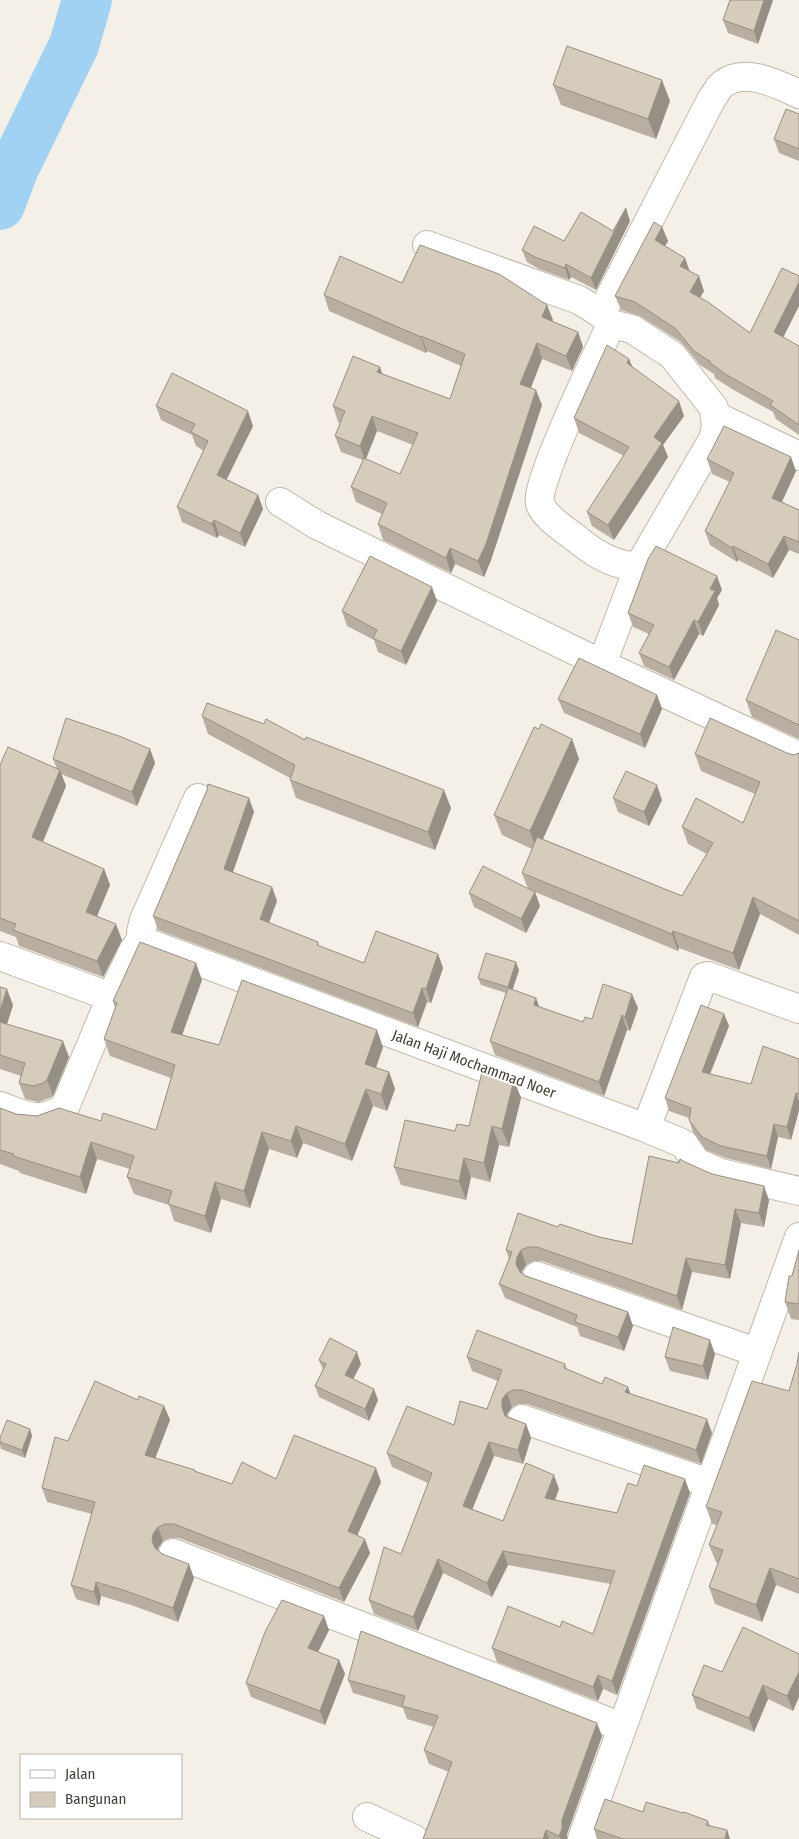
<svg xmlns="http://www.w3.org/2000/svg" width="799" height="1839" viewBox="0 0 799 1839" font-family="'Fira Sans Condensed',sans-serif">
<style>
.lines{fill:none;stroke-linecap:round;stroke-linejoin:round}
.river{stroke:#a1d2f3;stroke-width:50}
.minor-casing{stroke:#c0b8a9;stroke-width:30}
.minor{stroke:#fff;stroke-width:28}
.wall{fill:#b8afa2;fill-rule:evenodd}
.shaded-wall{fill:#968f84}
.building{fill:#d6ccbc;stroke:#968f84}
.labels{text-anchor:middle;stroke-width:4;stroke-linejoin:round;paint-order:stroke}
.street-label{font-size:15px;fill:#484036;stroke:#fff}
</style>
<rect width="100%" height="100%" fill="#f4f0e7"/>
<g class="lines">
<!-- river -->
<path class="river" d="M0,205L14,168L74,45L87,0"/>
<!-- minor casing -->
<g class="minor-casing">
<path id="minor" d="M427,245L579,300L603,315L611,324L632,329L672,355L714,408L716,427L713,439L639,566L602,664
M601,314L711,100C715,95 718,87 723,84C745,67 777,84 799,94
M611,324C600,350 533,486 540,504C546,519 566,530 578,540C595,554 617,567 639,566
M716,416L799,456
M280,502L317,525L602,664L799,756
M143,941L646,1128L684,1144L696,1162L721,1173L799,1191
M0,956L111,997L133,951L138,944L143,941L141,932L144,920L198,798
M0,1106C28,1116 38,1125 65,1107L111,997
M646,1128L704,977L708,976L799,1009
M537,1276L756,1352
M522,1419L709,1483
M173,1553L622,1727
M367,1817L414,1839
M582,1839L799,1237"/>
</g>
<!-- minor -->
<use href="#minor" class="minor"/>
</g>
<!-- wall -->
<path class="wall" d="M730,0H773L758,44L728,33L723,20Z
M553,85L670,101L656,139L561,105Z
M799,114V161L779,153L774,139Z
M630,221L596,290L571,277L569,280L539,269L527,262L522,250L613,231Z
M662,227L668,241L665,246L690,272L704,291L700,297L750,333L783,338L799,346V435L776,419L773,412L732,389L715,378L714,374L700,365L681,342L640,316L621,310L615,296Z
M402,283L547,305L552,321L578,332L583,347L572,371L542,359L531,388L542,405L491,560L484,577L455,564L451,573L383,540L378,524L382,514L356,502L351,487L363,460L341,452L335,436L340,423L338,422L333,406L382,374L450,399L461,366L427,351L426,353L329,311L324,295ZM377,431L413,445L400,474L366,459Z
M629,359L632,367L684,416L663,445L668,457L614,540L592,526L587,512L624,456L579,433L574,418Z
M156,406L253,426L226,479L258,495L263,509L245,547L219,535L217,538L182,522L177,507L204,451L196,446L192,435L161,420Z
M707,459L796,471L782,502L799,510V554L789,550L773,578L738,560L737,562L710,545L705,531L730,482L712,474Z
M722,590L717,598L719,605L703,636L699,634L674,680L644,666L639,653L649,634L633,627L628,613Z
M437,601L406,665L378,652L374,640L347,626L342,611Z
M799,640V739L752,717L746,700Z
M657,695L662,709L645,748L564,713L558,699Z
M202,716L305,740L451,808L435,850L296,798L290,780V778L208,734Z
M539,729L572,739L579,759L543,839L682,896L707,854L688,844L682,827L743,823L755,794L701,771L695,754L787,753L794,755L799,753V935L760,914L739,970L679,948L678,951L535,892L540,906L526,933L474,907L469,893L528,889L522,873L532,849L502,835L494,815Z
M150,749L155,763L137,806L61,774L66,786L43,842L104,869L110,885L97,916L122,940L103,977L19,946L16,937L0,931V765L57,769L53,759Z
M207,790L254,812L233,872L272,887L277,901L269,923L318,942L319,946L364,963L438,954L443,968L431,1003L427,1002L418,1027L158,930L153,916Z
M613,798L662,800L649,826L618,812Z
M519,970L512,990L536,998L539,1007L583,1022L592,1019L638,1008L630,1031L627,1030L604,1096L495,1055L490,1041L506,993L481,985L478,978Z
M202,980L182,1035L219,1045L383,1047L376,1068L389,1072L395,1089L387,1111L373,1106L352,1161L303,1143L297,1158L269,1149L250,1208L221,1199L211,1233L174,1221L169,1205L134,1194L127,1177L130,1169L97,1159L86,1194L20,1173L19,1171L0,1164V1108L16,1114L101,1121L156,1130L171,1078L110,1056L104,1039L115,1008L113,1001Z
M0,987L13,1005L7,1024L69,1057L53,1096L49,1098L39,1102L25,1099L19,1083L21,1076L0,1069Z
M724,1014L729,1026L710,1074L751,1084L799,1059V1110L791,1140L778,1137L771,1169L726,1158L706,1150L693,1132L689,1120V1118L669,1111L665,1098Z
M514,1080L521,1098L509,1147L499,1145L490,1182L471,1177L466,1200L401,1185L394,1167L455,1131L469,1126Z
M685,1162L769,1200L764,1227L741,1223L730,1279L692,1272L682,1310L542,1261H534L526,1265L522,1271V1273L526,1276L628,1312L633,1326L624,1351L580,1336L577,1327L505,1298L499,1284L509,1259L506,1250L558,1227L632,1244L679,1163Z
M799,1250V1320L791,1319L785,1302Z
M799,1352V1594L776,1585L762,1622L715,1604L709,1587L718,1563L716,1562L709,1545L717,1525L712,1524L706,1507L789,1391L797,1364Z
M715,1354L708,1380L670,1371L665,1357Z
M467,1357L565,1364L567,1369L602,1384L628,1387L630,1394L712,1433L701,1464L527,1404H519L512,1407L507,1414V1416L526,1424L531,1438L523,1464L494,1456L472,1509L503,1521L559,1489L555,1500L617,1513L637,1486L690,1493L617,1695L603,1689L598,1701L497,1662L492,1648L560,1627L593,1634L611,1584L508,1565L492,1597L443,1573L418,1631L374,1614L369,1600L401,1554L428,1483L392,1467L387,1453L454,1425L487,1409L498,1381L472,1371Z
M319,1360L361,1364L353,1379L378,1400L369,1421L319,1397L315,1386L323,1370Z
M138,1400L164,1406L170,1420L155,1458L195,1470V1471L232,1484L276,1479L381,1482L357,1535L370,1553L344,1602L179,1538H170L163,1541L158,1548V1550L194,1578L178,1622L131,1605L101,1596L99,1606L76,1599L71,1585L92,1514L47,1502L42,1488Z
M30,1429L32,1436L25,1458L1,1449L0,1445V1438Z
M329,1630L318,1652L339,1660L345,1674L325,1725L251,1697L246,1683Z
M799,1654L793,1711L768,1699L754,1732L697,1709L692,1695L722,1672Z
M348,1680L602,1736L567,1834V1839H423L449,1772L429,1764L424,1750L434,1727L407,1719L403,1708L353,1693Z
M643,1812L708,1821L710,1826L727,1830L730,1839H597L594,1829Z"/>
<!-- shaded-wall -->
<path class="shaded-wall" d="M764,0H773L758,44L754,31Z
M662,80L670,101L656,139L648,119Z
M626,208L630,221L596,290L591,278Z
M662,227L668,241L660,254L655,240Z
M685,258L690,272L680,266Z
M566,264L571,277L569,280L565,268Z
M699,276L704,291L695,306L690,292Z
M799,282V306L779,346L774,332Z
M547,305L553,320L548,332L542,317Z
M578,332L583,347L572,371L566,356Z
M421,336L427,351L426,353L421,337Z
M537,343L542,359L526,400L520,384Z
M629,359L635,373L627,363Z
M380,367L385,382L377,372Z
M536,390L542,405L491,560L484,577L478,561Z
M679,401L684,416L663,445L668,457L614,540L608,525L654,437Z
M248,411L253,426L222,489L217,475Z
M372,416L377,431L365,461L360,446Z
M791,457L796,471L777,512L772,498Z
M258,495L263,509L245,547L240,533Z
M214,520L219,535L217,538L212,524Z
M784,536L789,550L773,578L768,564Z
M733,546L738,560L737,562L732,548Z
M450,548L455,564L451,573L446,558Z
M717,576L722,590L717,598L719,605L703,636L698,622L710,589Z
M432,587L437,601L406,665L401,651Z
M694,620L699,634L674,680L669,667Z
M657,695L662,709L645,748L640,734Z
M572,739L579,759L537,852L530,831Z
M150,749L155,763L137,806L132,792Z
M60,770L66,786L38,853L32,837Z
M657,785L662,800L649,826L644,812Z
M444,790L451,808L435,850L428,832Z
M249,798L254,812L229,883L224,869Z
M104,869L110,885L92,928L86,912Z
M272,887L277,901L265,933L260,919Z
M535,892L540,906L526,933L521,919Z
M753,897L760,914L739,970L733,953Z
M116,924L122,940L103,977L97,961Z
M673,931L679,948L678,951L672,934Z
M438,954L443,968L431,1003L426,989Z
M516,962L519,970L511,995L508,987Z
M196,963L202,980L177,1049L171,1032Z
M422,988L427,1002L418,1027L413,1013Z
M7,989L13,1005L3,1037L0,1030V1011Z
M632,994L638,1008L630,1031L625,1017Z
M536,998L541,1012L534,1005Z
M724,1014L729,1026L706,1084L702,1072Z
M622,1015L627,1030L604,1096L599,1082Z
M377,1030L383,1047L371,1081L365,1064Z
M63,1041L69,1057L53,1096L47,1080Z
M389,1072L395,1089L387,1111L381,1094Z
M514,1080L521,1098L509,1147L502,1129Z
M366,1089L373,1106L352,1161L345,1144Z
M796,1093L799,1102V1110L791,1140L787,1127Z
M774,1124L778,1137L771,1169L767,1156Z
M296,1126L303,1143L297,1158L291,1141Z
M492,1126L499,1145L490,1182L484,1163Z
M262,1132L269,1149L250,1208L244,1191Z
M91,1142L97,1159L86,1194L80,1177Z
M464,1158L471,1177L466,1200L459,1181Z
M215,1182L221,1199L211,1233L205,1216Z
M764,1186L769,1200L764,1227L759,1213Z
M735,1209L741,1223L730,1279L725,1265Z
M521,1250L526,1265L522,1271V1278L516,1264L517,1257Z
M686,1258L692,1272L682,1310L677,1296Z
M628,1312L633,1326L624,1351L618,1337Z
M710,1340L715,1354L708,1380L703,1366Z
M357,1352L361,1364L349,1387L345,1375Z
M628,1387L633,1401L625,1392Z
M374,1389L378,1400L369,1421L365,1409Z
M507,1393L512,1407L507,1414V1422L502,1407V1399Z
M164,1406L170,1420L151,1469L145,1455Z
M707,1419L712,1433L701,1464L696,1450Z
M526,1424L531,1438L523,1464L518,1450Z
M30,1429L32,1436L25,1458L22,1450Z
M489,1442L494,1456L468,1520L463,1506Z
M376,1468L381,1482L353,1545L348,1531Z
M554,1475L559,1489L550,1512L545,1498Z
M685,1479L690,1493L617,1695L612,1681Z
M158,1527L163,1541L158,1548V1555L152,1541L153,1534Z
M365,1539L370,1553L344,1602L339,1588Z
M503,1551L508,1565L492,1597L487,1583Z
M438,1559L443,1573L418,1631L413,1617Z
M189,1564L194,1578L178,1622L173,1608Z
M770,1568L776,1585L762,1622L756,1605Z
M96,1582L101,1596L99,1606L94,1592Z
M324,1616L329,1630L313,1662L308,1648Z
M339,1660L345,1674L325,1725L320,1711Z
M799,1672V1697L793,1711L787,1696Z
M598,1675L603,1689L598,1701L593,1687Z
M763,1685L768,1699L754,1732L749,1718Z
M597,1723L602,1736L567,1834V1839H561L559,1836L562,1820Z
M546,1830L549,1839H543Z
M727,1830L730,1839H725Z"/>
<!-- building -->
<path class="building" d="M730,0H764L754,31L723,20Z
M567,46L662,80L648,119L553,85Z
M786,109L799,114V149L774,139Z
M626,208L591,278L566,264L565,268L535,257L522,250L534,226L564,241L581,212L613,231Z
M654,222L662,227L655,240L685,258L680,266L699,276L690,292L708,302L750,333L782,268L799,276V282L774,332L799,346V425L770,405L773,401L727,375L710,363L711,362L694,351L675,328L635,302L615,296Z
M420,245L499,274L547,305L542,317L578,332L566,356L537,343L520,384L536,390L486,544L478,561L450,548L446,558L378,524L387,503L351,487L364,458L400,474L418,433L372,416L360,446L335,436L345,411L333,406L353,356L380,367L377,372L450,399L465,354L421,336V337L324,295L340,256L402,283Z
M607,345L629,359L627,363L679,401L654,437L662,443L608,525L587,512L629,447L574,418Z
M172,373L248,411L217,475L258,495L240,533L214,520L212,524L177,507L208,441L191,432L195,424L156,406Z
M724,426L791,457L772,498L799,510V542L784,536L768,564L733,546L732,548L705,531L734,473L707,459Z
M656,546L717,576L710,589L715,591L698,622L694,620L669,667L639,653L654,625L628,613L648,559Z
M370,556L432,587L401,651L373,638L377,630L342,611Z
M776,630L799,640V725L746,700Z
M579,658L657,695L640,734L558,699Z
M207,703L264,724L266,719L305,740L306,737L444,790L428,832L290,780L295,765L202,716Z
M66,718L119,736L150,749L132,792L53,759Z
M710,718L787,753L794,755L799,753V921L753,897L733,953L673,931L672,934L522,873L537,837L682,896L713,843L682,827L696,798L743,823L760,782L695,754Z
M541,724L572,739L530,831L494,815L534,727L539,729Z
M8,747L60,770L32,837L104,869L86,912L116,924L97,961L13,930L16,924L0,918V765Z
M626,771L657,785L644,812L613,798Z
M208,784L249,798L224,869L272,887L260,919L318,942L317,945L364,963L376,931L438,954L426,989L422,988L413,1013L153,916L207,790Z
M483,866L535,892L521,919L469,893Z
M140,942L196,963L171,1032L219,1045L242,980L377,1030L365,1064L389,1072L381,1094L366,1089L345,1144L296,1126L291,1141L262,1132L244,1191L215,1182L205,1216L168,1204L172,1191L127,1177L134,1156L91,1142L80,1177L13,1156L14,1154L0,1150V1108L16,1114L37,1116L59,1108L101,1121L103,1113L156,1130L175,1065L104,1039L117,1003L113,1001Z
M486,953L516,962L508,987L478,978Z
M603,984L632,994L625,1017L622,1015L599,1082L490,1041L508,988L536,998L534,1005L583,1022L585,1017L592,1019Z
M0,987L7,989L0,1011Z
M701,1005L724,1014L702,1072L751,1084L763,1046L799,1059V1094L796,1093L787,1127L774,1124L767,1156L721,1146L702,1137L689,1120L691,1108L665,1098Z
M0,1022L63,1041L47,1080L43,1083L33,1086L19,1083L25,1063L0,1055Z
M483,1068L514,1080L502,1129L492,1126L484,1163L464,1158L459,1181L394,1167L405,1120L455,1131L457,1124L469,1126Z
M649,1156L679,1163L680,1159L685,1162L712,1174L764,1186L759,1213L735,1209L725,1265L686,1258L677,1296L537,1247H528L521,1250L517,1257L516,1264L520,1272L526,1276L628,1312L618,1337L575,1322L577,1315L499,1284L512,1252L506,1250L518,1213L558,1227L560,1224L599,1237L632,1244Z
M799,1250V1304L785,1302L789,1276H792Z
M673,1327L710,1340L703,1366L665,1357Z
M477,1330L565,1364L564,1368L602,1384L605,1377L628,1387L625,1392L707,1419L696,1450L522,1390H513L507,1393L502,1399V1407L505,1416L526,1424L518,1450L489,1442L463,1506L503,1521L526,1463L554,1475L545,1498L617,1513L628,1483L637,1486L644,1465L685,1479L612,1681L598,1675L593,1687L492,1648L508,1606L560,1627L562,1621L593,1634L615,1571L503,1551L487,1583L438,1559L413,1617L369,1600L384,1547L401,1554L432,1473L387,1453L407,1406L454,1425L460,1401L487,1409L502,1370L467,1357Z
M330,1338L357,1352L345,1375L374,1389L365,1409L315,1386L326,1364L319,1360Z
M799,1352V1579L770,1568L756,1605L709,1587L723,1550L709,1545L722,1512L706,1507L752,1381L789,1391L797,1364Z
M95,1381L138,1400L139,1396L164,1406L145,1455L195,1470L194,1471L232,1484L242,1462L276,1479L294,1435L376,1468L348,1531L365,1539L339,1588L174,1524H165L158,1527L153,1534L152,1541L155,1548L162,1554L189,1564L173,1608L126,1591L96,1582L94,1592L71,1585L95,1502L42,1488L55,1437L68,1441Z
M7,1420L30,1429L22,1450L0,1442V1438Z
M282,1600L324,1616L308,1648L339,1660L320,1711L246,1683L265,1632Z
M743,1627L799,1654V1672L787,1696L763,1685L749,1718L692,1695L704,1665L722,1672Z
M361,1631L597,1723L562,1820V1829L559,1836L546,1830L543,1839H423L452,1762L424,1750L438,1716L402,1706L405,1696L348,1680Z
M605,1799L643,1812L646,1802L683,1813L684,1812L708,1821L706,1825L727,1830L725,1839H623L594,1829Z"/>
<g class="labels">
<!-- street labels -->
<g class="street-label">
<text transform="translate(474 1064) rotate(20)" y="5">Jalan Haji Mochammad Noer</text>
</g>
</g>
<!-- legend -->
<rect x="20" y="1754" width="162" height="65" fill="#ffffff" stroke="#b6b3af"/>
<rect x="30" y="1770" width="25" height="8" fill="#ffffff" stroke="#b6b3af"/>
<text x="65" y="1779" font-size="15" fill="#484036">Jalan</text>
<rect x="30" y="1792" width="25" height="15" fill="#d6ccbc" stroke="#b6b3af"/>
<text x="65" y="1804" font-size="15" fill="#484036">Bangunan</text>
</svg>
